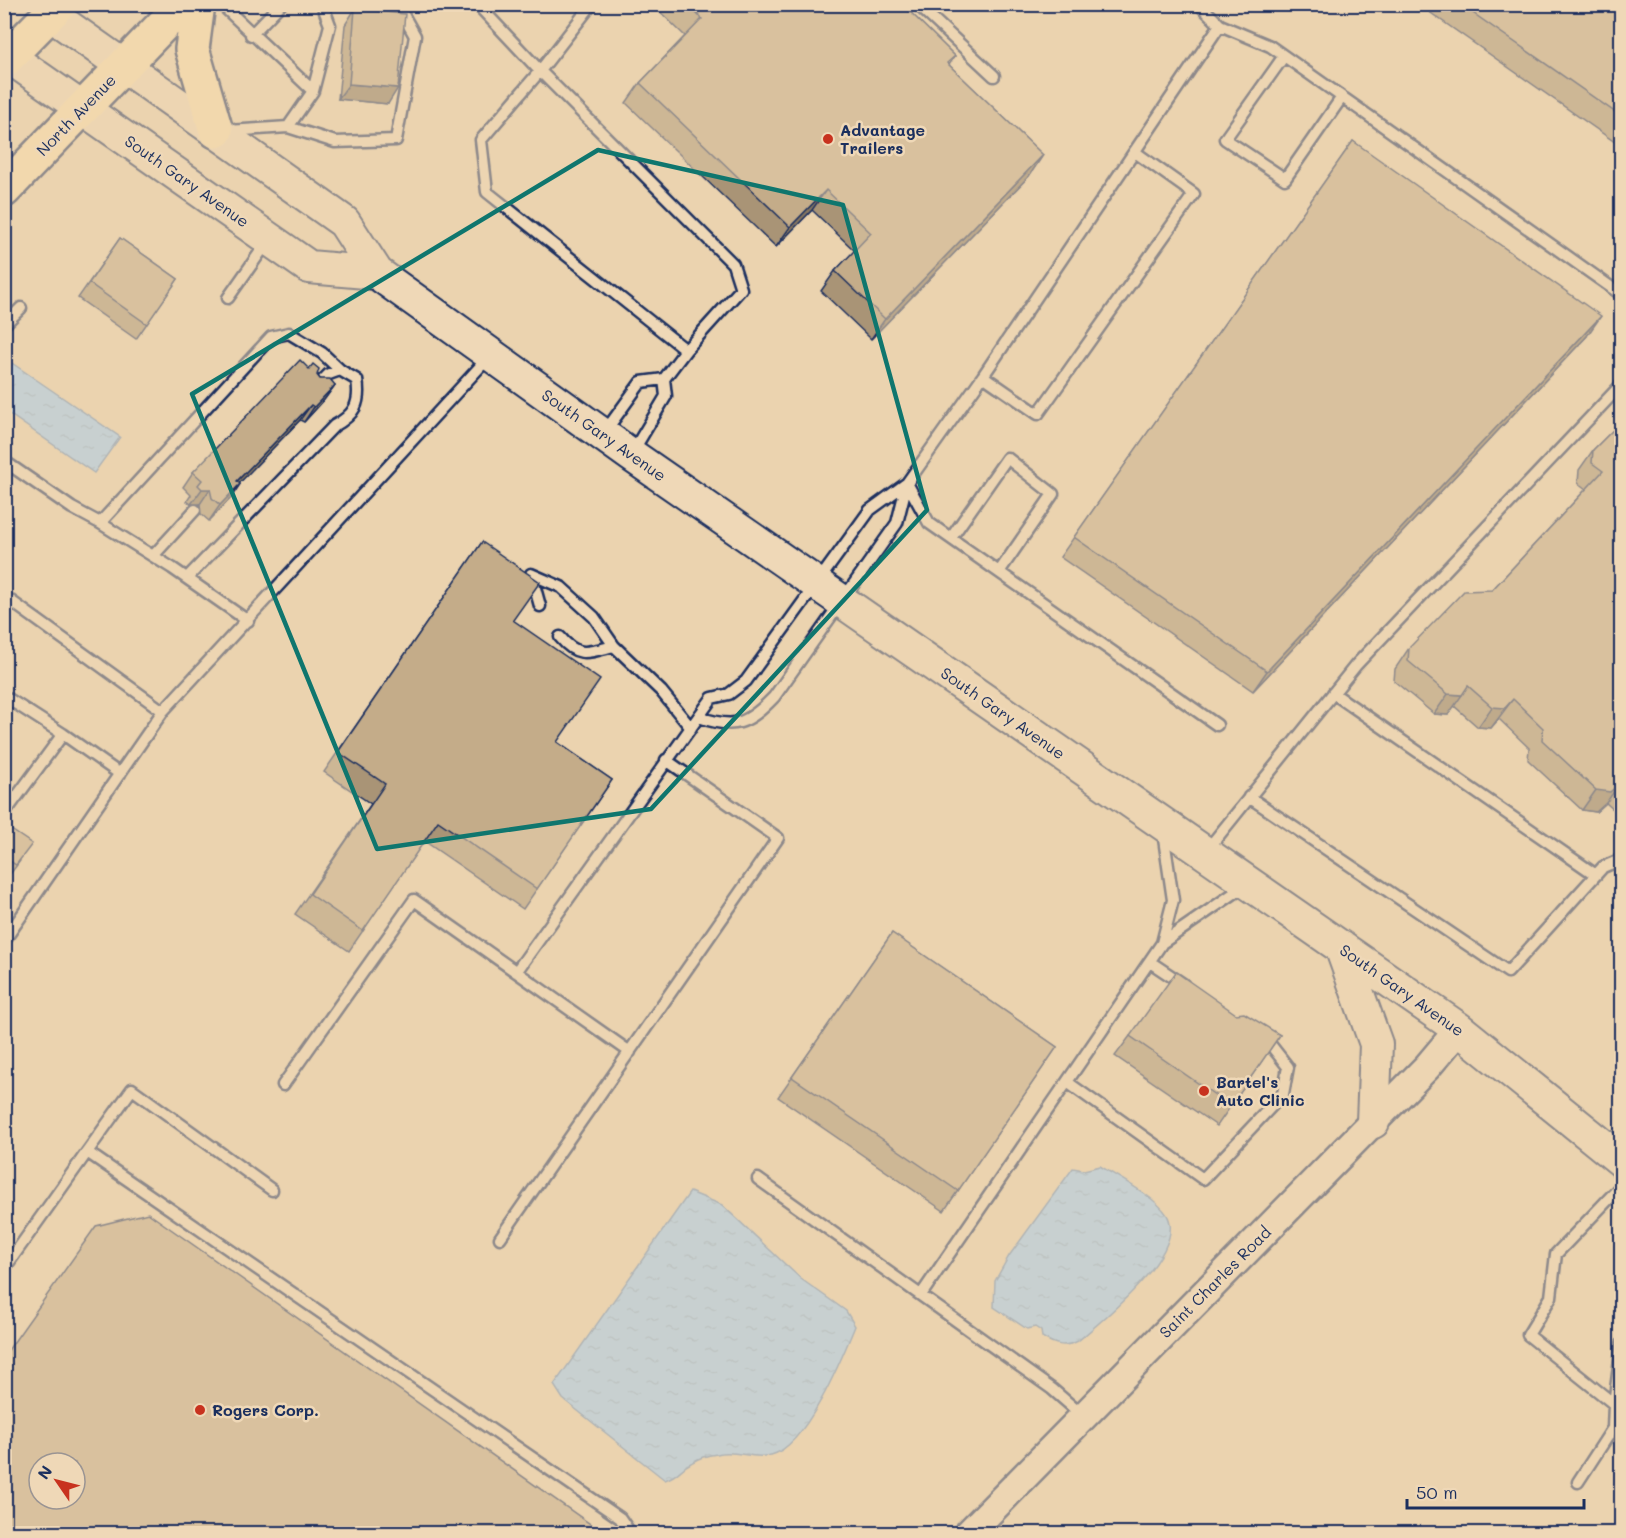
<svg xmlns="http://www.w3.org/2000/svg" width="1626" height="1538" viewBox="0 0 1626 1538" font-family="Mali,sans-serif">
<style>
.water{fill:url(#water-ripples);stroke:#6a8ebb;stroke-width:1.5}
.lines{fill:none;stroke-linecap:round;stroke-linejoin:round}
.service-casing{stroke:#1b2f5e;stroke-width:15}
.tertiary-casing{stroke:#1b2f5e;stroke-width:32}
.secondary-casing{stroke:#1b2f5e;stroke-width:36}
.primary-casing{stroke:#1b2f5e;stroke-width:38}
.service{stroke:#efd8b7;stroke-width:10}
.tertiary{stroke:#efd8b7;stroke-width:27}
.secondary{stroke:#efd8b7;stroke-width:32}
.primary{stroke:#faddab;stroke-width:33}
.wall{fill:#a99476;stroke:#1b2f5e;stroke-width:1.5}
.shaded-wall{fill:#897860;stroke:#1b2f5e;stroke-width:1.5}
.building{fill:#c4ac89;stroke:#1b2f5e;stroke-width:1.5;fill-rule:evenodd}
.marked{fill:none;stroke:#0f766e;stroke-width:4.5;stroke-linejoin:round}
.poi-dot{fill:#c8321e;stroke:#efd8b7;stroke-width:2}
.labels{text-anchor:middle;stroke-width:5;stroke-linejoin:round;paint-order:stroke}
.street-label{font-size:16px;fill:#1b2f5e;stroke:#efd8b7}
.poi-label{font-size:16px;font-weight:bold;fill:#1b2f5e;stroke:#efd8b7;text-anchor:start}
</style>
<defs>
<pattern id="water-ripples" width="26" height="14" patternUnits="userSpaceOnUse" patternTransform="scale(1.5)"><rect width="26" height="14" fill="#9ecdf9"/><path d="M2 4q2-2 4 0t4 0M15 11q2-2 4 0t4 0" fill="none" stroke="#88b0d8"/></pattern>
</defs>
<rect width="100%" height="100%" fill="#ebd3af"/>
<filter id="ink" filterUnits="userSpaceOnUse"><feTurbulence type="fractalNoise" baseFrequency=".0167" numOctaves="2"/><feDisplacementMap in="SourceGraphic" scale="12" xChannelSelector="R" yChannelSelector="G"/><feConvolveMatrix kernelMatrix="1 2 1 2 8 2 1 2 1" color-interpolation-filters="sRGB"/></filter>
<g filter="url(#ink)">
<!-- water -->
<path class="water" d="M6,359L120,437L94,473L5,411Z
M1100,1166C1119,1178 1156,1197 1167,1215C1188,1251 1103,1320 1078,1341C1064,1348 1055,1345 1042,1337L1041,1331L1035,1327L1027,1329L994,1307L995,1281L1009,1256L1073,1168L1084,1170Z
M690,1192L722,1205L801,1279L846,1311L855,1326C842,1358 806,1447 771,1455C752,1460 736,1449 717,1454C709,1455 698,1458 691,1463C679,1469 681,1474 665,1480L563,1399L554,1385Z"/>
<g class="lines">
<!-- service casing -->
<g class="service-casing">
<path id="service" d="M221,4L313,91L288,127L228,131
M477,4L540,71L481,140L487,192L686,350L664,379L666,396L632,453
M592,4L540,71L733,264L741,289L686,350
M917,4L994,76
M1199,4L1220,25
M251,35L281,4
M1284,56L1225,139L1285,179L1342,97
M313,91L330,25L322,4
M288,127L335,142L396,140L415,36L397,4
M228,298L268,241
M4,325L21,308
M983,376L1038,414L1194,194L1135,152
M604,433L641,382L664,379
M4,461L72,508L100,523
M951,538L1007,458L1053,494L999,572
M153,556L195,510
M531,574L561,587L594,617L614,646L661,691L691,728
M532,577L540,606
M187,578L334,426C354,415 361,404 357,380L340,370L329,374L315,388
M4,596L163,711L489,357
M248,621L172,568L100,523L271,337L289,333L322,353L340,370
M560,637C578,659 589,652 614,646
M1333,693L1596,875
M4,696L63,734
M699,717C735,730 748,724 774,697L897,523L907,483
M1217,725L929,523L907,483L983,376L1220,25L1270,46L1622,295
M1249,797L1508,972L1603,867L1622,859
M4,814L63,734L120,774
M1207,850L1356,665L1622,384
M4,941L163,711
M1162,943L1246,885
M1150,962L1183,984
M516,972L712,698L729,694L746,681L870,510L907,483
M1067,1082L1203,1179L1283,1094L1288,1067L1270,1044L1262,1039
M283,1085L414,900L630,1052
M87,1152L132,1089L272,1190
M758,1179L1052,1389L1083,1416
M1622,1185L1556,1254L1551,1297L1528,1335L1614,1404L1622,1344
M500,1238L778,838L666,760
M4,1269L87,1152L620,1518L631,1534
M921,1295L1162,943L1173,900L1163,832
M1578,1482L1613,1428L1614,1404"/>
</g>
<!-- tertiary casing -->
<g class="tertiary-casing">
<path id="tertiary" d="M968,1534L1427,1067L1459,1029"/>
</g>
<!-- secondary casing -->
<g class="secondary-casing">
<path id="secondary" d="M50,14L344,222L377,273L631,455L1459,1029L1622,1161
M9,57L309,267L377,273
M1341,947L1376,1044L1373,1122"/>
</g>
<!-- primary casing -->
<g class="primary-casing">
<path id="primary" d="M198,4L192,49L216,131
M4,61L60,4
M4,190L183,4"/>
</g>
<!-- service -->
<use href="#service" class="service"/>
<!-- tertiary -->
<use href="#tertiary" class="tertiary"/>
<!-- secondary -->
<use href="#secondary" class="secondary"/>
<!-- primary -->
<use href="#primary" class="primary"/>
</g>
<!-- wall -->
<path class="wall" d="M652,4H902L955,56L949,65L1043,155L1029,176L871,339L821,291L835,271L855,251L812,210L776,247L626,103L640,83L685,36Z
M1418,4H1622V147Z
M355,9L388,104L338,99L345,25Z
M1353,141L1587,336L1253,691L1060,557Z
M120,238L178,279L136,339L78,298Z
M309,369L317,375L320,379L335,385L324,400L304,422L300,420L239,483L240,484L230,499L209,521L201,514L200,504H191L187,501L191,495L183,487L193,472Z
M1622,421V817L1606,803L1596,812L1582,810L1528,760L1529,748L1499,719L1491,728L1478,727L1454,706L1448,715L1434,714L1394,681L1395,669L1409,648L1492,590L1586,489L1578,483L1579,470L1593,450Z
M482,542L513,620L557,742L612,780L523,909L424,841L349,951L295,914L371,804L324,772Z
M4,825L20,861L5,881H4Z
M892,933L1057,1047L944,1211L778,1097Z
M1236,1014L1280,1035L1217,1126L1115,1056L1130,1036Z"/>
<!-- shaded-wall -->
<path class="shaded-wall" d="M349,84L398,88L388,104L338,99Z
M1043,155L1029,176L871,339L885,319Z
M826,190L812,210L776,247L790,227Z
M1601,316L1587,336L1253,691L1267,671Z
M335,385L324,400L304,422L314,407Z
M311,405L300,420L227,496L237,481Z
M240,484L230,499L209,521L220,505Z
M202,489H210L200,504H191Z
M1448,694L1462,695L1448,715L1434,714Z
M1513,699L1491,728L1478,727L1492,707Z
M1620,783L1606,803L1596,812L1582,810L1596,790Z"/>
<!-- building -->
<path class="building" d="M687,4H902L955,56L947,63L1043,155L885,319L835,271L871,233L826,190L790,227L640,83L702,19Z
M1460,4H1622V117Z
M355,9L405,14L398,88L349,84Z
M1353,141L1601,316L1267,671L1074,537Z
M120,238L178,279L147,324L89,283Z
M300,360L309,369L313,364L319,369L317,375L320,379H330L335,385L314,407L311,405L237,481L240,484L220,505L212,498L210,489H202L198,485L202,480L193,472Z
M1622,421V784L1620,783L1610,792L1596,790L1542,740L1543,728L1513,699L1505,708L1492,707L1468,686L1462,695L1448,694L1408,661L1409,648L1464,591L1492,590L1603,471L1592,463L1593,450Z
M482,542L540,582L513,620L600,680L557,742L612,780L537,889L438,821L363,931L310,894L385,784L338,752Z
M4,825L32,844L16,865L4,857Z
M892,933L1057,1047L958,1191L792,1077Z
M1176,972L1236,1014L1244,1013L1280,1035L1231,1106L1130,1036Z
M148,1213L603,1533H4V1356L96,1226ZM39,1463H75V1499H39Z"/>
</g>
<!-- marked area -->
<path d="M0 0H1626V1538H0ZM598,150L843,205L927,510L651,809L377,849L192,394Z" fill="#ebd3af" fill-opacity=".55" fill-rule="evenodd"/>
<path class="marked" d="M598,150L843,205L927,510L651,809L377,849L192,394Z"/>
<!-- markers -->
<g class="poi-dot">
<circle cx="828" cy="139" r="6"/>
<circle cx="1204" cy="1091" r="6"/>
<circle cx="200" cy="1410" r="6"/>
</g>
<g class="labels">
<!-- street labels -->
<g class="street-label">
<text transform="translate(76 115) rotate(-46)" y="6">North Avenue</text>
<text transform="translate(187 181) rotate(35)" y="6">South Gary Avenue</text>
<text transform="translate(604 435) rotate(35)" y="6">South Gary Avenue</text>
<text transform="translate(1003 713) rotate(35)" y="6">South Gary Avenue</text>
<text transform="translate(1402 990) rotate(35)" y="6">South Gary Avenue</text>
<text transform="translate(1215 1282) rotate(-45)" y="6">Saint Charles Road</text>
</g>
<!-- poi labels -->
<g class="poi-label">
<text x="840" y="136">Advantage<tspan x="840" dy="18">Trailers</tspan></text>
<text x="1216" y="1088">Bartel's<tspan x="1216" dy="18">Auto Clinic</tspan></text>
<text x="212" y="1416">Rogers Corp.</text>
</g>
</g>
<!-- margin -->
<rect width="1626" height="1538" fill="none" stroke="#efd8b7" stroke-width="24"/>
<rect x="12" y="12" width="1602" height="1514" fill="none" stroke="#1b2f5e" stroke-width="2" filter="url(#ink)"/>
<!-- north arrow -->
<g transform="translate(57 1481) rotate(305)"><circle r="28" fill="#efd8b7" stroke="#9a9493" stroke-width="1.5"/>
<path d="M0-4.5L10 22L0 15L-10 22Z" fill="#c8321e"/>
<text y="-9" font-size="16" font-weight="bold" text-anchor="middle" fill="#1b2f5e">N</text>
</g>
<!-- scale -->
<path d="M1407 1499v9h177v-9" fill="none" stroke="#1b2f5e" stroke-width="3"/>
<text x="1416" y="1499" font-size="18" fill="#1b2f5e" stroke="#efd8b7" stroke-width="4.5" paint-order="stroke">50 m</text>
</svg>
